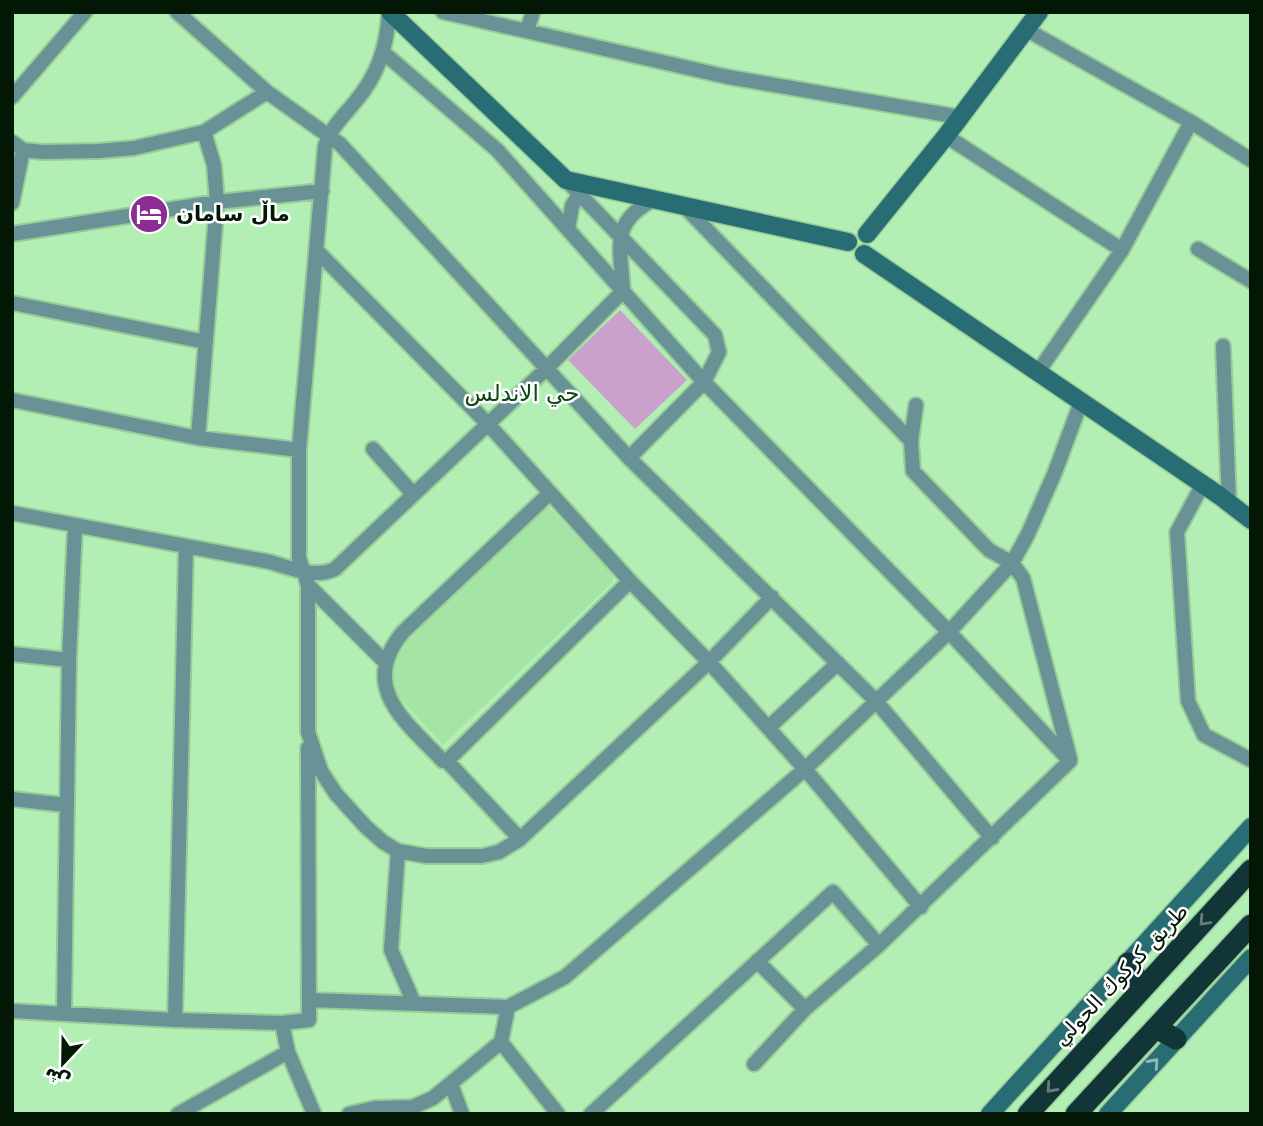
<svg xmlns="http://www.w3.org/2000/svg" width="1263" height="1126" viewBox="0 0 1263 1126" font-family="'DejaVu Sans',Vazirmatn,sans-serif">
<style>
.built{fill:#a4e5a5}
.green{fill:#c9a1cb}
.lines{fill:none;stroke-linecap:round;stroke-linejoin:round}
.street-casing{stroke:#97cc98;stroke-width:18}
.secondary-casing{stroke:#97cc98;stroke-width:21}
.highway-casing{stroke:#97cc98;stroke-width:24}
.street{stroke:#699296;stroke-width:14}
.secondary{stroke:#286d74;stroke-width:18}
.highway{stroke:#123538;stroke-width:21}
.oneway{stroke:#657b7d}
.oneway2{stroke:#93b6b9}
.labels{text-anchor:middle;stroke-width:5;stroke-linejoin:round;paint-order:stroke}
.poi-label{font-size:21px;font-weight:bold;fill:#021704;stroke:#fefefe;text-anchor:start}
.street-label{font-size:21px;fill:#021704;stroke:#fefefe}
.neighbourhood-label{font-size:23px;fill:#0d4815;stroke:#fefefe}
</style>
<rect width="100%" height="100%" fill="#b3efb4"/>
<!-- built -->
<path class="built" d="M548,506L613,574V582L443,745L399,697L392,674L397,658L413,633Z"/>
<!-- green -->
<path class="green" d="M620,310L687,380L635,429L568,360Z"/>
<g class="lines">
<!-- street casing -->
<g class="street-casing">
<path id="street" d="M177,12L267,92L340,144L629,458L875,700L992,838
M389,12C387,47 378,75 355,102C343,117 330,128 325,147L299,450V558L308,585V732L321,771L336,794L366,827L383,842L398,851L426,856H482L499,852L520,839L709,662L772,597
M443,12L728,77L960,117
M527,30L533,12
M1027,30L1191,122L1251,160
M384,53L497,150L704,382L629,458
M12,97L85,12
M946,136L1122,250
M12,142L23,150L42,152L99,151L134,148L204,132L267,92
M566,180L715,335L719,352L704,382L949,632L1070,761
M12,203L23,150
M684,206L911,441L913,471L989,550L1012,563L1023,578L1070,759
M568,229L572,206L579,194
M12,234L217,202L322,191
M1198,249L1251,281
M317,251L487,423L630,581L709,662L805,769L921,907
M12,303L206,342
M1223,346L1229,503
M1038,372L1122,250L1191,122
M12,400L198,438L299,450
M198,438L217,202L214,165L204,132
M911,441L916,405
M373,449L413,494
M1203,484L1177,532L1188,701L1204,735L1251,760
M550,493L403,632C358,687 405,721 443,761H447L630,581
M12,513L270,562C291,568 315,579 335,569L547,368L623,291C621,247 609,222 655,199
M308,585L386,663
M12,654L69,660
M768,728L838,663
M447,761L520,839
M12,799L66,805
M398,851L391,950L414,1003
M757,961L805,1009
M309,1000L508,1007L565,977L805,769L949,632L1012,563L1028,534L1055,472L1081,402
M12,1011L175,1020L282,1023L309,1020L308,748
M64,1013L69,660L75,526
M175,1020L186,548
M282,1023L288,1052L314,1114
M501,1042L558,1114
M754,1064L805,1009L879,945L1070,761
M451,1084L462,1114
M178,1114L288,1052
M349,1114L375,1108L413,1107L433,1098L501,1042L508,1007
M591,1114L833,892L879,945"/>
</g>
<!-- secondary casing -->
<g class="secondary-casing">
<path id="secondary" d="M390,12L566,180L848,242
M867,234L946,136L1039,12
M864,254L1220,496L1251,520
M990,1114L1251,827
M1108,1114L1251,958"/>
</g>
<!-- highway casing -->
<g class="highway-casing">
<path id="highway" d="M1128,963L1142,987
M1156,1028L1176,1039
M1028,1114L1251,870
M1076,1114L1251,925"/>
</g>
<!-- street -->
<use href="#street" class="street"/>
<!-- secondary -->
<use href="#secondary" class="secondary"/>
<!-- highway -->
<use href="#highway" class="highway"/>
</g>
<!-- one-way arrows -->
<defs><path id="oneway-chevron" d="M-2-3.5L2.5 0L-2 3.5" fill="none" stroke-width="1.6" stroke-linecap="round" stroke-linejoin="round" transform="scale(1.75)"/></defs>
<g class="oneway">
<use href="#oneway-chevron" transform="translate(1204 921) rotate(133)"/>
<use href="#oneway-chevron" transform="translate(1051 1088) rotate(132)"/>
</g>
<use class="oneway2" href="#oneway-chevron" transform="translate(1154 1063) rotate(-48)"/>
<!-- icons -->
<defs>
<g id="hotel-disc" transform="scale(2.0125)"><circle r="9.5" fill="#8d2c94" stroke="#fefefe"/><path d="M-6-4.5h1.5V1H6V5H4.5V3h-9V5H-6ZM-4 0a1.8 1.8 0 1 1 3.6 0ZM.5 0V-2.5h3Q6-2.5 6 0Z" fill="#fff"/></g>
</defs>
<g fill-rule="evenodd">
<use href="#hotel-disc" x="149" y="214"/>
</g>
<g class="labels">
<!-- poi labels -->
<g class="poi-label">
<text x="176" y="221">ماڵ سامان</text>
</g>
<!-- street labels -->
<g class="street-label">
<text transform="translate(1121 975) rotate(-47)" y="7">طريق كركوك الحولي</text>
</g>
<!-- neighbourhood labels -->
<g class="neighbourhood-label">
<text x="522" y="401">حي الاندلس</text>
</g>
</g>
<!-- border -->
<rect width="1263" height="1126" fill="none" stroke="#021704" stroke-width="28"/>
<!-- north arrow -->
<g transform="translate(63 1063) rotate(202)" stroke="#fefefe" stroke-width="5" paint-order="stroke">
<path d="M0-5L12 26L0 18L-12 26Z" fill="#021704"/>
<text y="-10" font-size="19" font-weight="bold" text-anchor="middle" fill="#021704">ش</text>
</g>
</svg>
